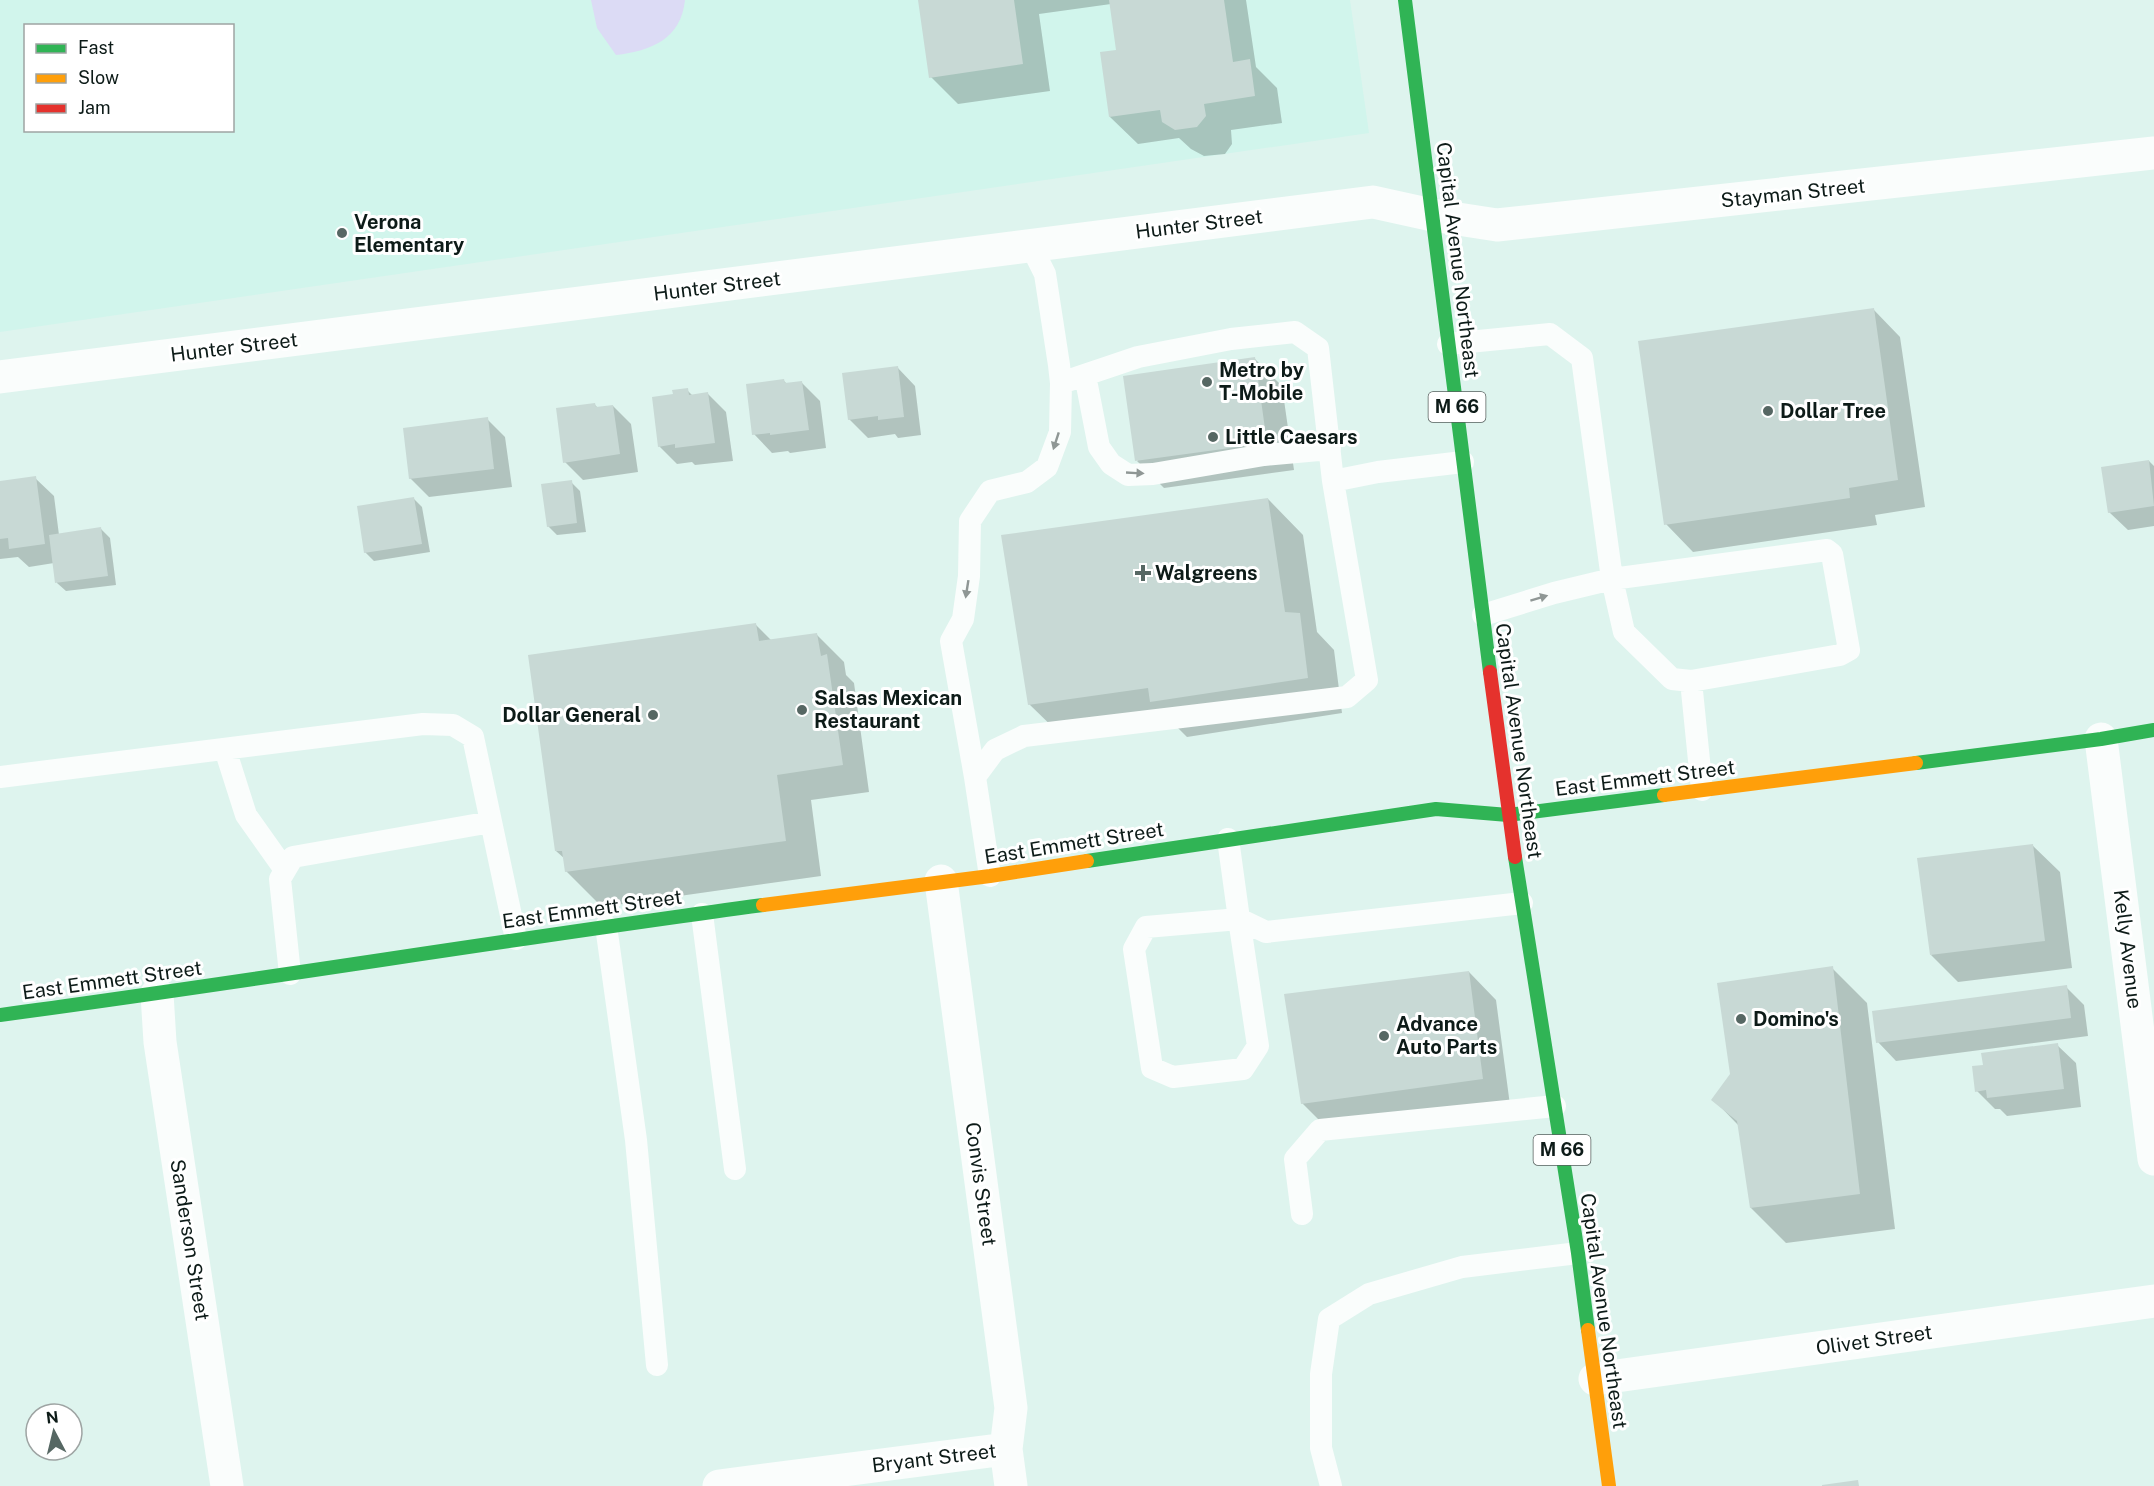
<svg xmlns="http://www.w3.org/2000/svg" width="2154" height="1486" viewBox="0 0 2154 1486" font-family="'Public Sans',sans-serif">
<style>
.built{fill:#d1f5ec;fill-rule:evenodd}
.green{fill:#dcdbf5}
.shadow{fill:#0003}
.building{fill:#c8d9d5}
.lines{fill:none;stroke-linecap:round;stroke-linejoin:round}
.lane{stroke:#fafdfc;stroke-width:22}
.street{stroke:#fafdfc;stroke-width:33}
.fast{stroke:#30b455;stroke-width:14}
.slow{stroke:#ff9f0a;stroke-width:14}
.jam{stroke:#e5322d;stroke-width:14}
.oneway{fill:#8f9795}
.poi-dot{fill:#566763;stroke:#fff;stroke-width:2}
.labels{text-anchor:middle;stroke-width:6;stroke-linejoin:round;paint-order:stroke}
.shield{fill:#fff;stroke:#565f5d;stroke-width:1.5}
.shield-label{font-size:18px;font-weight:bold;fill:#0d1b18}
.street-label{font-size:20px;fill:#0d1b18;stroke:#fff}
.poi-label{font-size:20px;font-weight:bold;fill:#0d1b18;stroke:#fff;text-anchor:start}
</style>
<rect width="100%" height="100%" fill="#def4ee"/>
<!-- built -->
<path class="built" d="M0,0H1350L1369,133L0,332ZM26,26H232V130H26Z"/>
<!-- green -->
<path class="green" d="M591,0H685C681,39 651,51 616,55L597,28Z"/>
<!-- shadow -->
<path class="shadow" d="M920,0H1246L1256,67L1277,88L1282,123L1231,130L1232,144L1225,154L1204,156L1191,149L1179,138L1138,144L1110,117L1118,51L1111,4L1039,14L1050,91L958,104L931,77Z
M1873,309L1900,337L1925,507L1875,515L1877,525L1693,552L1666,524Z
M1255,359L1282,386L1294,470L1164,488L1137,461Z
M897,367L915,386L921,435L898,438L895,434L868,438L849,419Z
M784,381L788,385L801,382L820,401L826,448L790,453L788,451L772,453L754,434Z
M687,390L693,396L708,394L726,412L733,461L695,465L692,462L677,464L659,446L674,395Z
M594,404L598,408L613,406L631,424L638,472L583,480L565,462Z
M487,419L505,437L512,487L429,497L410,478Z
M2149,461L2154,466V526L2128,530L2109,512Z
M35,478L54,496L59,535L101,529L110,538L116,585L66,591L57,583L54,563L29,567L18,557L0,559V483Z
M571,482L580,491L586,532L557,535L548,526Z
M414,499L422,507L430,552L374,561L365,552Z
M1268,499L1303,535L1317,632L1334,650L1342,713L1187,737L1174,724L1065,739L1029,704Z
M756,625L772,641L817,635L844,662L846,675L854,683L869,792L811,800L821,876L602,907L566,871L565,859L556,851Z
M2032,845L2060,872L2072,968L1958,982L1931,955Z
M1832,968L1867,1003L1895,1229L1786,1243L1751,1208L1739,1126L1713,1099Z
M1469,972L1496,1000L1510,1105L1329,1130L1302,1103Z
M2066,987L2084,1005L2088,1036L1896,1061L1878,1042Z
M2057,1045L2076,1063L2081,1107L2007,1116L2000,1109H1995L1977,1091L1984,1066Z"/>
<!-- building -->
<path class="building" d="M918,0H1014L1023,64L929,78Z
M1109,0H1224L1233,62L1250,59L1255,96L1204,104L1206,116L1197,127L1175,130L1162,122L1160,110L1109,117L1100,52L1116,50Z
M1874,308L1898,480L1849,488L1850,498L1664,525L1638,341Z
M1255,357L1267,443L1135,461L1123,376Z
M898,366L904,417L878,420V416L848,420L842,373Z
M784,379L785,383L802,381L809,430L770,435V433L752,435L746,384Z
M688,388L689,395L708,392L715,443L675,448V444L658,447L652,397L673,394L672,390Z
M595,403L596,407L613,405L620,454L563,463L556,408Z
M488,417L494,469L409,479L403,428Z
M2149,460L2154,506L2108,513L2101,467Z
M36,476L45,544L9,549L8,538L0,539V481Z
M572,480L577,523L547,527L541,484Z
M414,497L422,544L364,553L357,506Z
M1268,498L1285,612L1300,613L1308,678L1150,702L1148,688L1028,705L1001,535Z
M101,527L108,576L55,583L49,535Z
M756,623L759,641L817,633L821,656L827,654L843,765L777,775L786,841L565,872L562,851H555L528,655Z
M2033,844L2045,941L1930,955L1917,858Z
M1833,966L1860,1194L1750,1208L1737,1121L1711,1100L1730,1074L1717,983Z
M1469,971L1483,1079L1301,1104L1284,994Z
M2067,985L2071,1018L1876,1043L1872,1011Z
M2058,1043L2064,1089L1987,1098L1986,1090L1975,1092L1972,1066L1983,1065L1981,1053Z
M1858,1480L1859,1486H1822V1485Z"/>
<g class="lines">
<!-- lane -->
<path class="lane" d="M1448,344L1550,334L1582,358L1612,579L1624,632L1672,679L1691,681L1702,790
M1085,375L1099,447L1111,464L1128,475L1153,474L1264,455L1330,449
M1061,383L1138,357L1231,339L1295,332L1318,348L1333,481
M1483,615L1554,593L1612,579L1827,550L1832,554L1849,650L1840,655L1691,681
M225,749L246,815L285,870
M0,777L423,724L453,725L473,737L516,939
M975,777L951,641L963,619L969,576L970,521L990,491L1027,482L1047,467L1060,432L1061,383L1059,365L1045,274L1031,246
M1228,839L1239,919L1266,932L1522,903
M990,876L975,777L995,750L1024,736L1347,697L1367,680L1333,481L1378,472L1463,462
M702,914L735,1169
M1239,919L1258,1046L1243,1069L1173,1077L1152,1068L1134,949L1146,927Z
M606,926L636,1140L657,1365
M290,974L280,879L293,857L491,822
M1302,1214L1295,1159L1320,1130L1555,1106
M1331,1486L1321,1448V1374L1329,1319L1369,1294L1462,1267L1578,1253"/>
<!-- street -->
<path class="street" d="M0,377L1373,202L1432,215L1497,225L2154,153
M2101,739L2154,1159
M941,881L1011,1408L1006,1449L1011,1486
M157,994L160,1042L227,1486
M1595,1379L2154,1301
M719,1486L1006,1449"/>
<!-- fast -->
<path class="fast" d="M1405,0L1490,672
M1916,763L2101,739L2154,730
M1515,857L1578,1253L1588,1330
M1087,861L1436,809L1508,815L1664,795
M0,1015C255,981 508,939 763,905"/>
<!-- slow -->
<path class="slow" d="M1664,795L1916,763
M763,905L990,876L1087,861
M1588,1330L1609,1486"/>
<!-- jam -->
<path class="jam" d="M1490,672L1515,857"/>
</g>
<!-- one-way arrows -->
<defs><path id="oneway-solid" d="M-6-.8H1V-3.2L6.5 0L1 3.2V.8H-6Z" transform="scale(1.5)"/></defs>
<g class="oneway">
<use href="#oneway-solid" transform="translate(1056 441) rotate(108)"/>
<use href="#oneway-solid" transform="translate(1135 473) rotate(3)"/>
<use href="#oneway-solid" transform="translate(967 589) rotate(99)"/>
<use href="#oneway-solid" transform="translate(1539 598) rotate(-17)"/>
</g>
<!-- markers -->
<g class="poi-dot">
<circle cx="342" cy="233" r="6"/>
<circle cx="1207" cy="382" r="6"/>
<circle cx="1768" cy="411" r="6"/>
<circle cx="1213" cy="437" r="6"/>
<path d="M1140 564h6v6h6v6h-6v6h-6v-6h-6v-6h6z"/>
<circle cx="802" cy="710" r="6"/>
<circle cx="653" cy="715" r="6"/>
<circle cx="1741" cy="1019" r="6"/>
<circle cx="1384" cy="1036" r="6"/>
</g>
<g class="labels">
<!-- shield labels -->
<g class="shield">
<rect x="1428.5" y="392" width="57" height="30" rx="4.5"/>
<rect x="1533.5" y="1135" width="57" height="30" rx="4.5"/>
</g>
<g class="shield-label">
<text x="1457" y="413">M 66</text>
<text x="1562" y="1156">M 66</text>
</g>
<!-- street labels -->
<g class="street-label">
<text transform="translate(1793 193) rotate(-6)" y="7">Stayman Street</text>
<text transform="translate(1199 224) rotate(-7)" y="7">Hunter Street</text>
<text transform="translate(1458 260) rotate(83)" y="7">Capital Avenue Northeast</text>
<text transform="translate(717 286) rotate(-7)" y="7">Hunter Street</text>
<text transform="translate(234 347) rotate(-7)" y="7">Hunter Street</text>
<text transform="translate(1519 741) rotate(82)" y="7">Capital Avenue Northeast</text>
<text transform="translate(1645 778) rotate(-7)" y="7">East Emmett Street</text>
<text transform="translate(1074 843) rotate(-9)" y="7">East Emmett Street</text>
<text transform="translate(592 909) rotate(-8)" y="7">East Emmett Street</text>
<text transform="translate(2128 949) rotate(83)" y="7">Kelly Avenue</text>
<text transform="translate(112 980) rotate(-8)" y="7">East Emmett Street</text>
<text transform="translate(981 1184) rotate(82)" y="7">Convis Street</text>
<text transform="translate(190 1240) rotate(81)" y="7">Sanderson Street</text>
<text transform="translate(1604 1311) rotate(82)" y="7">Capital Avenue Northeast</text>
<text transform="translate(1874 1340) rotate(-8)" y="7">Olivet Street</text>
<text transform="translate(934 1458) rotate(-7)" y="7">Bryant Street</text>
</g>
<!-- poi labels -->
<g class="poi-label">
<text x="354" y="229">Verona<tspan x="354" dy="23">Elementary</tspan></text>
<text x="1219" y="377">Metro by<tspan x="1219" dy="23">T-Mobile</tspan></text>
<text x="1780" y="418">Dollar Tree</text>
<text x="1225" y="444">Little Caesars</text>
<text x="1155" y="580">Walgreens</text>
<text x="814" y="705">Salsas Mexican<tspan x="814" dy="23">Restaurant</tspan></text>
<text x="641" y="722" text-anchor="end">Dollar General</text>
<text x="1753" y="1026">Domino's</text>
<text x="1396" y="1031">Advance<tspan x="1396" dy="23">Auto Parts</tspan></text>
</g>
</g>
<!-- legend -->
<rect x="24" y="24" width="210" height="108" fill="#ffffff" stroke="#9ea4a3" stroke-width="1.5"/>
<rect x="36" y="44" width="30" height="9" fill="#30b455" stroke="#9ea4a3" stroke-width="1.5"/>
<text x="78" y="54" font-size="18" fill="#0d1b18">Fast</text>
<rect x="36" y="74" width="30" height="9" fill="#ff9f0a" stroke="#9ea4a3" stroke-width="1.5"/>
<text x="78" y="84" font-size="18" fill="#0d1b18">Slow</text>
<rect x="36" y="104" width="30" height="9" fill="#e5322d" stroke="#9ea4a3" stroke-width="1.5"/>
<text x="78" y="114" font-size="18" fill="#0d1b18">Jam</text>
<!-- north arrow -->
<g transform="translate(54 1432) rotate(353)"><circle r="28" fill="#ffffff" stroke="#9ea4a3" stroke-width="1.5"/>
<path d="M0-4.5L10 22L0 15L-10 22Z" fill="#566763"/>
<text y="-9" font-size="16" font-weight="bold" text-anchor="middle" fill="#0d1b18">N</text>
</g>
</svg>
